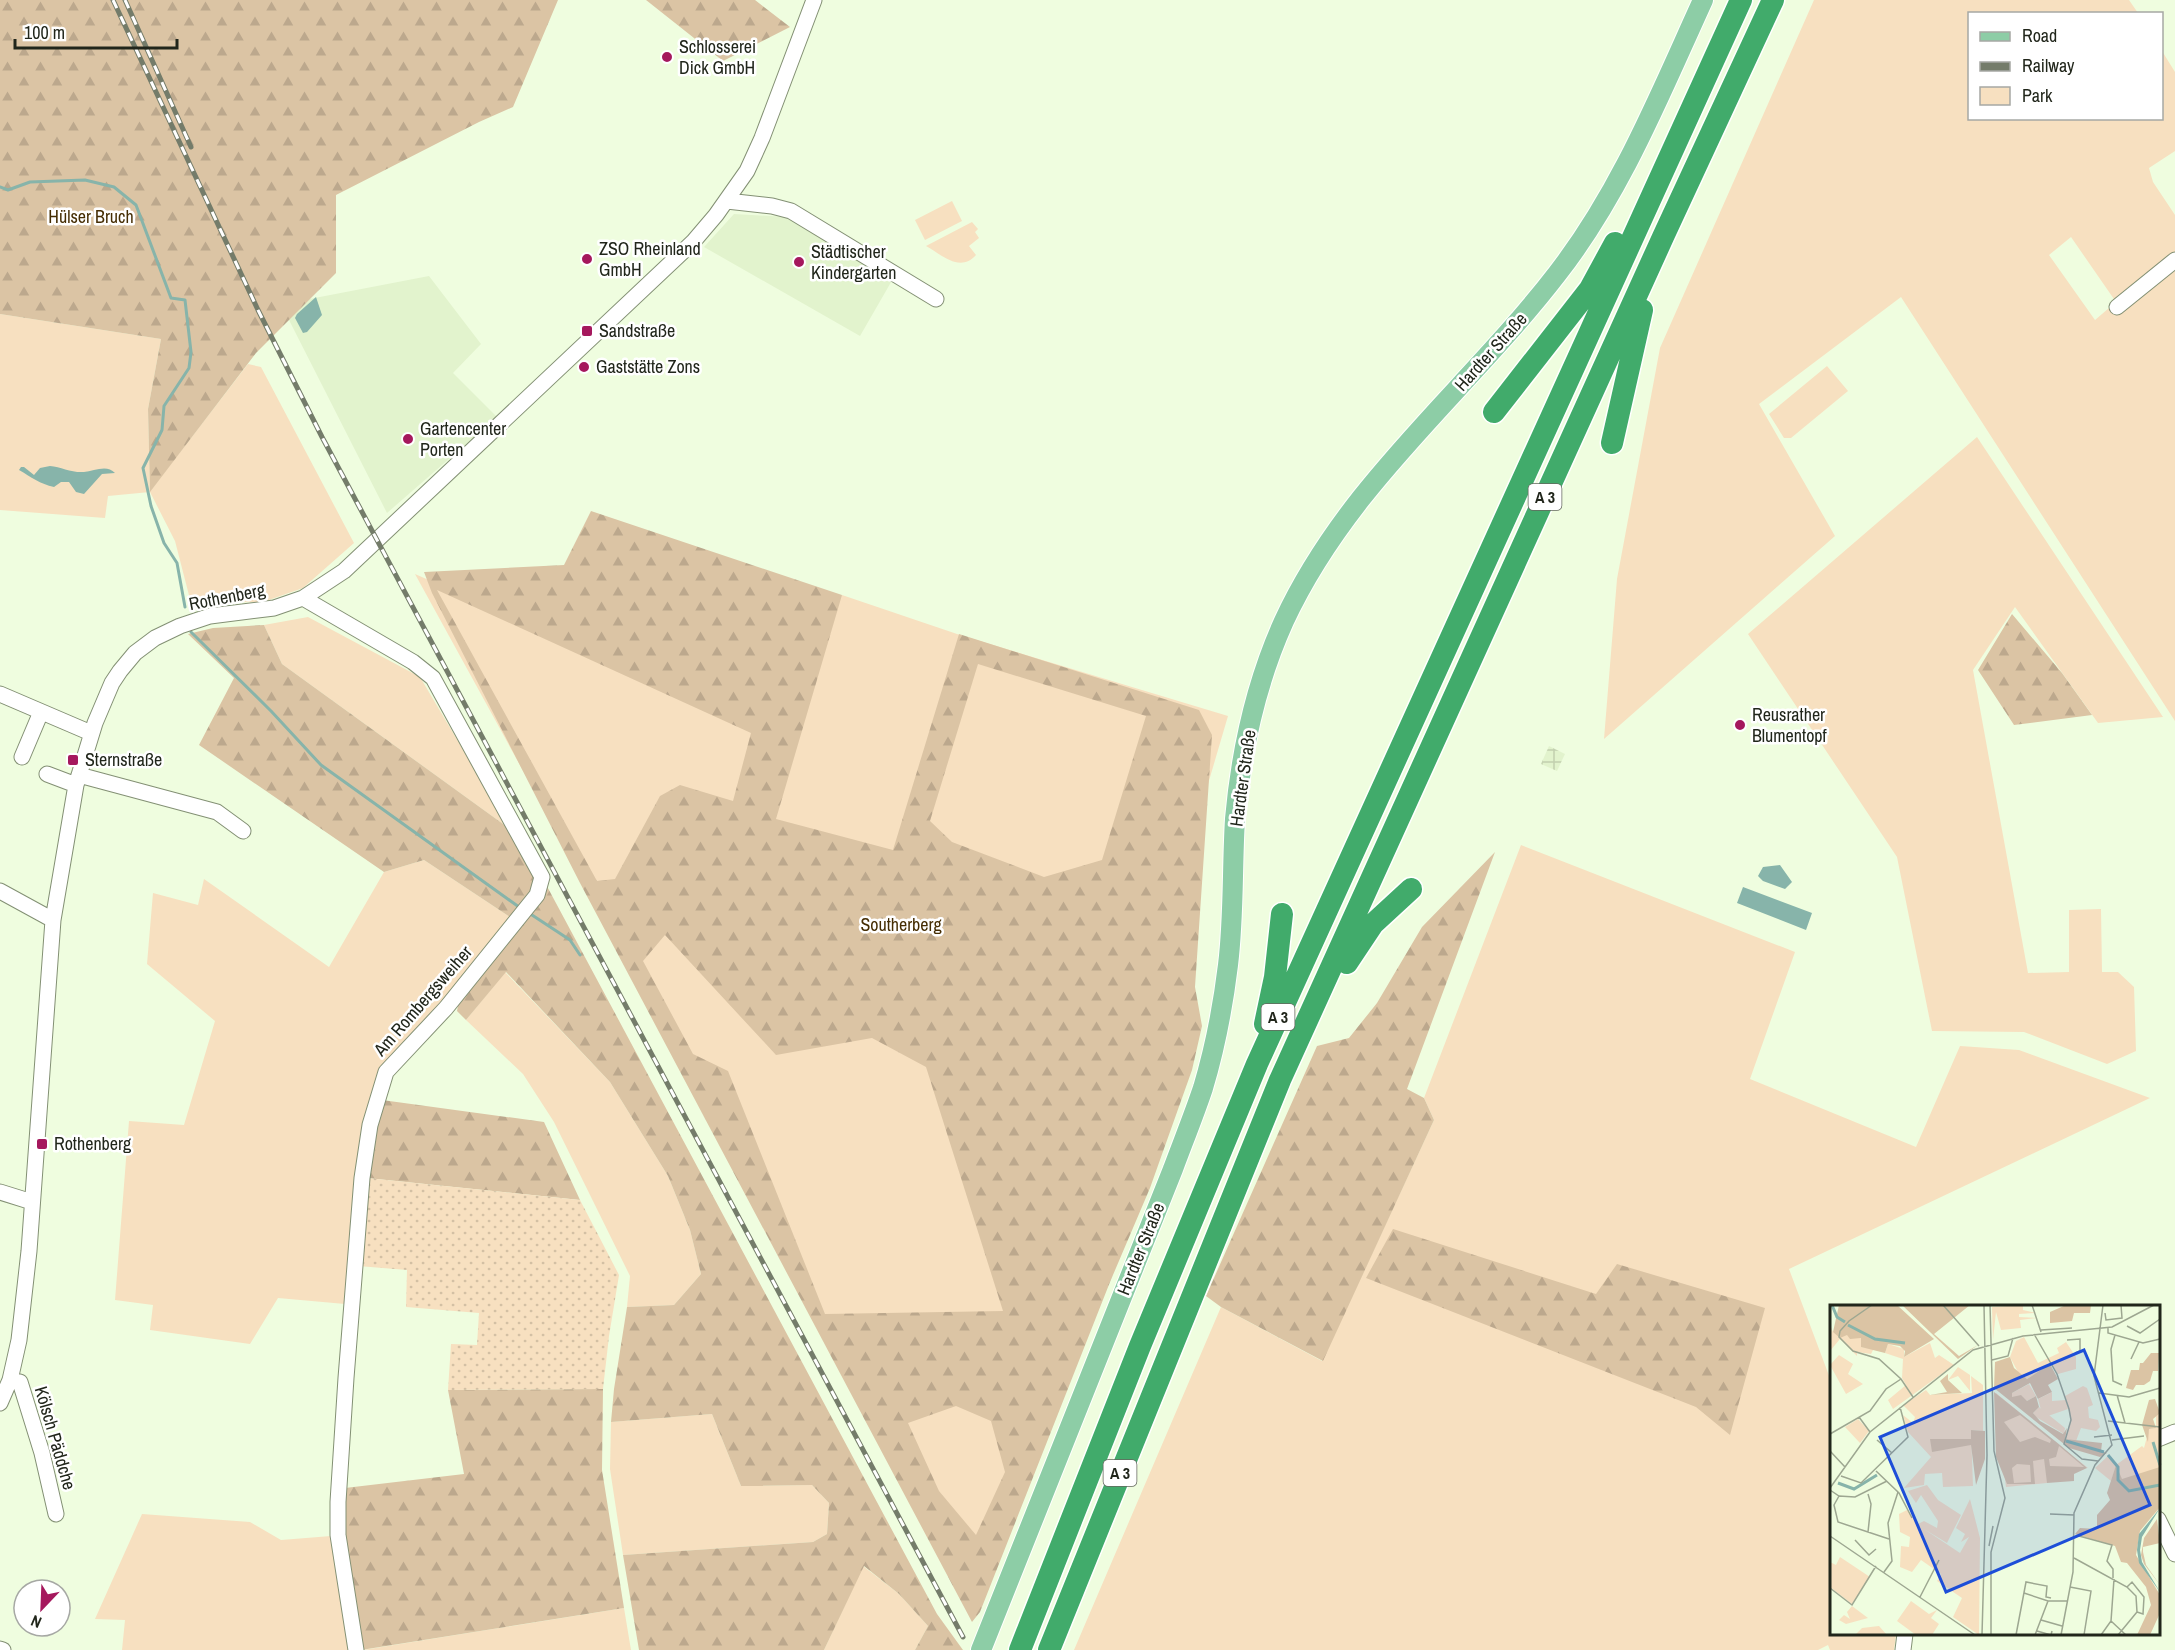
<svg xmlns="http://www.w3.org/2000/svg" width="2175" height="1650" viewBox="0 0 2175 1650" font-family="'Archivo Narrow',sans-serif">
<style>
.built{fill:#e2f3cd}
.industrial{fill:url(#industrial-grid)}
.green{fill:#f7e0c0;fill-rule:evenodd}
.forest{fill:url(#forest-firs);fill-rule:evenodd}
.garden{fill:url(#garden-dots)}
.water{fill:#87b4aa}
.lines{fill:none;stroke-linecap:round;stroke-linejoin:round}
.stream{stroke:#87b4aa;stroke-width:3}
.minor-casing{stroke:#839074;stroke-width:17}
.major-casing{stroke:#fff;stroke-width:22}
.highway-casing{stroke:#fff;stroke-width:25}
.minor{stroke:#fff;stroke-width:15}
.major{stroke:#8dcda6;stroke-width:20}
.highway{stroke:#41ab6b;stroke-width:22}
.rail-casing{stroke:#747c6a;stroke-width:5}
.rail{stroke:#fff;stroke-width:3;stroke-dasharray:9;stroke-linecap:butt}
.poi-dot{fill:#a5185d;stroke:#fff;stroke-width:2}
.labels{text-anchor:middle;stroke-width:5;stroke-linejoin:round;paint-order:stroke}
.shield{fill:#fff;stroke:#64675f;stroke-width:1.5}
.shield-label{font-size:16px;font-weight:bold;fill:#21261b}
.poi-label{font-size:18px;fill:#21261b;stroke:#fff;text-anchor:start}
.park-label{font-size:18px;fill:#452d03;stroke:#fff}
.street-label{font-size:18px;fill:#21261b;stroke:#fff}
.inset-river{fill:none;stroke:#87b4aa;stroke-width:3}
.inset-road{fill:none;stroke:#9da791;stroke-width:1.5}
.view{fill:#1d4ed8;fill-opacity:0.15;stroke:#1d4ed8;stroke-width:3}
.inset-edge{fill:none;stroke:#21261b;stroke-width:3}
</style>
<defs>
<pattern id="industrial-grid" width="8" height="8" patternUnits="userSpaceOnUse" patternTransform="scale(1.5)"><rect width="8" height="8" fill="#e2f3cd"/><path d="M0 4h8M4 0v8" fill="none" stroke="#c2d0af"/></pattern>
<pattern id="forest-firs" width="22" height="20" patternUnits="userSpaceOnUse" patternTransform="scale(1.5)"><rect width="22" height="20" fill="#dbc4a4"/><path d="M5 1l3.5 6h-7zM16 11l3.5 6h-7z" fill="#bca88d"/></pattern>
<pattern id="garden-dots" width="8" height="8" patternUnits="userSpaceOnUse" patternTransform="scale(1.5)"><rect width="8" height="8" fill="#f7e0c0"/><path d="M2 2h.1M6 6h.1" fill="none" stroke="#d3c0a4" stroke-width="1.8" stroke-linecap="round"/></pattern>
</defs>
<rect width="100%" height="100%" fill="#effddf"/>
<!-- built -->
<path class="built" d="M734,214L787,217L894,277L860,336L704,247Z
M429,276L481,344L453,373L497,417L387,513L289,320L299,301Z"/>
<!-- industrial -->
<path class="industrial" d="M1549,746L1565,754L1557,771L1541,764Z"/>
<!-- green -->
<path class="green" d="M1814,0H2129L2138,13L1970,14V118H2162V51L2175,72V151L2149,168L2153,182L2175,215V721L1901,297L1759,404L1835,536L1604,739L1617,579L1660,348ZM2071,237L2116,302L2095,320L2049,255Z
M952,201L962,221L925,240L915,220Z
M972,222L978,229L975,232L979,238L969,246L976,255C960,273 942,255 926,246Z
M0,314L161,339L148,409L150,491L248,364L261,367L354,543L303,588L263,602L191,603L175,541L150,492L108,496L105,518L0,510Z
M1827,366L1848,391L1791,438H1784L1769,414Z
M1977,437L2163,717L2098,723L2015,607L1973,670L2028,973L2069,972V910L2101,909L2102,972H2118L2134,987L2136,1051L2107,1064L2024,1032L1932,1031L1897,857L1748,634Z
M415,574L743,718L842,595L960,635L1228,716L1161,944L1194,1030L963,1602L617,942Z
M308,617L420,677L510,829L282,664L264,625Z
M1521,845L1795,952L1750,1079L1916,1147L1960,1046L2019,1050L2150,1098L1789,1269L1831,1381L1832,1634H1896L1894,1650H1830L1828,1645L1818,1650H1074L1221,1307L1322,1361L1434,1120L1424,1098Z
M424,860L510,917L433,1013L381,1070L345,1304L278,1298L250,1344L150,1330L153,1305L115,1300L129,1121L184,1125L215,1021L147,964L153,893L198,905L204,879L329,967L384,872Z
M505,972L610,1082L668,1176L690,1230L701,1274L674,1305L627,1307L630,1276L554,1122L523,1074L466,1020Z
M712,1414L741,1486L812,1485L829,1503L827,1534L813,1542L623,1555L610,1469L611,1422Z
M142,1514L250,1522L281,1540L331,1536L352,1650H122L125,1620L95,1619Z
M863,1566L899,1594L928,1626L915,1650H824Z
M624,1608L631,1650H363Z"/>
<!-- forest -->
<path class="forest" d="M0,0H558L513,107L479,122L336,195V273L256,353L150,492L148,409L161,339L0,314Z
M646,0H755L790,27L723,61Z
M591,511L842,595L776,819L893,850L959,634L1199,710L1212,735L1195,987L1202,1026L1192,1070L1150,1188L1110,1282L980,1612L972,1622L580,883L432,593L424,572L564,565ZM437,590L751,733L733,801L680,785L660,796L615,879L597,881ZM978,664L1146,716L1102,860L1044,877L952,842L930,821ZM665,935L776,1055L872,1038L926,1067L1003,1311L825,1314L728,1071L693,1054L643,961ZM956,1406L991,1421L1005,1472L976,1535L939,1491L908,1423Z
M2012,614L2062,673L2092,715L2014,725L1978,670Z
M264,625L282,664L510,829L542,877L937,1614L963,1650H915L928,1626L899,1594L864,1566L824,1650H639L623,1555L813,1542L827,1534L829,1503L812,1485L741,1486L712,1414L611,1422L614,1389L627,1307L674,1305L701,1274L690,1230L668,1176L610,1082L506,972L466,1020L457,1011L459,1000L510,917L424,860L384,872L199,745L234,678L188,634L213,628Z
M1495,852L1407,1089L1424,1098L1434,1120L1323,1361L1221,1307L1206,1296L1317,1046L1349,1038L1377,1003L1422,927Z
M382,1100L544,1122L580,1200L367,1178Z
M1393,1229L1596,1294L1617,1264L1765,1308L1730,1435L1696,1407L1366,1278Z
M603,1389L602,1470L624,1608L361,1650L343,1537L345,1488L464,1474L448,1390Z"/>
<!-- garden -->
<path class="garden" d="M367,1178L580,1200L619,1275L609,1336L603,1389L448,1390L451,1344L477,1345L479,1313L406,1307L407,1270L358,1266Z"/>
<!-- water -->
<path class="water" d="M316,297L322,315L307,332L303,333L295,318L297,314Z
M50,466C61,467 72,473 84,472C94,471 107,464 115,473L102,474L84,494L76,492L69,482H61L54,487C40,484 31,477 19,470L21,467H24L34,475L40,468Z
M1780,865L1792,882L1785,889L1763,881L1758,876L1763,867Z
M1743,887L1812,913L1806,930L1737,903Z"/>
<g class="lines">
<!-- stream -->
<path class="stream" d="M0,187L8,190L30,182L85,180L114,187L136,205L171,298L185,300L191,352L189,368L164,406L162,430L143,468L151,506L164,543L177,563L185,607
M191,632L271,711L321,765L519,907
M532,915L570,940L580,955"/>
<!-- minor casing -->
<g class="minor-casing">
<path id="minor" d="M727,201L772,206L791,211L936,299
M2117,307L2175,260
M303,598L413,662L433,678L542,877L537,895L446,1008L386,1072L370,1125L362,1178L346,1378L338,1502V1535L356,1650
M0,694L91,733
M22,757L41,712
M47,774L76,785
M79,775L217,812L243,831
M0,891L53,920
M0,1192L32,1202
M10,1380L20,1382L42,1453L56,1514
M0,1403L10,1380L19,1340L29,1251L53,920L76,785L95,723L112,683L120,671L135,653L155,638L180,626L210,616L274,608L303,598L344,571L693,242L716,215L747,171L762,138L814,0
M2158,1439L2175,1432
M2158,1519L2175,1554
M0,1649L3,1650
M1903,1650L1905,1634"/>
</g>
<!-- major casing -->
<g class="major-casing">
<path id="major" d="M981,1650L1173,1169C1183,1142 1194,1115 1203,1088C1215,1048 1223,1006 1228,965C1234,917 1232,868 1235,819C1241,752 1256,683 1284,621C1348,483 1466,392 1557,274C1621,192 1660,94 1703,0"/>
</g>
<!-- highway casing -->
<g class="highway-casing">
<path id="highway" d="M1494,412L1590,289L1615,243
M1612,443L1642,310
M1347,963L1373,924L1411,889
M1265,1024L1275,977L1282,914
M1020,1650L1140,1346L1257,1064L1741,0
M1049,1650L1280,1080L1663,237L1773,0"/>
</g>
<!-- minor -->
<use href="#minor" class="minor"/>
<!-- major -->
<use href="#major" class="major"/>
<!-- highway -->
<use href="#highway" class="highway"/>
<!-- rail casing -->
<g class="rail-casing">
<path id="rail" d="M113,0L258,310L322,437L963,1637
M125,0L191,147"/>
</g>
<!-- rail -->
<use href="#rail" class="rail"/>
</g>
<!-- markers -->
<g class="poi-dot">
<circle cx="667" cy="57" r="6"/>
<circle cx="587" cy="259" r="6"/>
<circle cx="799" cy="262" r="6"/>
<rect x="581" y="325" width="12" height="12" rx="3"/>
<circle cx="584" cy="367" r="6"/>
<circle cx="408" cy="439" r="6"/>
<circle cx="1740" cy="725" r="6"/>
<rect x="67" y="754" width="12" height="12" rx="3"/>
<rect x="36" y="1138" width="12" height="12" rx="3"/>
</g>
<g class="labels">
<!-- shield labels -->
<g class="shield">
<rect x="1528.5" y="484" width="33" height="26" rx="4.5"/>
<rect x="1261.5" y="1004" width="33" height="26" rx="4.5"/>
<rect x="1103.5" y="1460" width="33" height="26" rx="4.5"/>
</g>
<g class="shield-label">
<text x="1545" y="503">A 3</text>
<text x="1278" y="1023">A 3</text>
<text x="1120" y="1479">A 3</text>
</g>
<!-- poi labels -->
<g class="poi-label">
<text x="679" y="53">Schlosserei<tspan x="679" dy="21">Dick GmbH</tspan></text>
<text x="599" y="255">ZSO Rheinland<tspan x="599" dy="21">GmbH</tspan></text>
<text x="811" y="258">Städtischer<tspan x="811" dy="21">Kindergarten</tspan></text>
<text x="599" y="337">Sandstraße</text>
<text x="596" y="373">Gaststätte Zons</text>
<text x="420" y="435">Gartencenter<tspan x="420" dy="21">Porten</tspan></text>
<text x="1752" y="721">Reusrather<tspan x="1752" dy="21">Blumentopf</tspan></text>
<text x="85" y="766">Sternstraße</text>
<text x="54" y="1150">Rothenberg</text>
</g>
<!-- park labels -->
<g class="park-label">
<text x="91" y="223">Hülser Bruch</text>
<text x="901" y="931">Southerberg</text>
</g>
<!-- street labels -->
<g class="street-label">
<text transform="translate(1491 352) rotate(-48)" y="6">Hardter Straße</text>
<text transform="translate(227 597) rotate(-11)" y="6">Rothenberg</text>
<text transform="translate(1243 778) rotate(-82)" y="6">Hardter Straße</text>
<text transform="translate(423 1001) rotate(-49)" y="6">Am Rombergsweiher</text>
<text transform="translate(1141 1249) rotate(-68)" y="6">Hardter Straße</text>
<text transform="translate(55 1438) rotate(74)" y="6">Kölsch Päddche</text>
</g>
</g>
<!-- overview -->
<g transform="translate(1830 1305)">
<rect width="330" height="330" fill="#effddf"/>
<path d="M193,0V5L206,8L189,9V12L207,13L190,15L191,23L171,25L166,7L163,35L162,2ZM1,22L3,27L32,32L31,42L44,43L41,49L27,47V51L10,34L0,46ZM194,32L208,58L229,48L227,43L236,37L246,52V64L228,69L221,59L197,74L188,67L180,52L186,36ZM100,38L105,53L109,50L124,60L63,104L58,95L76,80L72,73L73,54L55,48L58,39L74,44V52ZM9,50L23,59L18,69L33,79L16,89L0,60ZM128,62L140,70V86L128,71L118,75ZM141,71L153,80V126L141,125L143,181L113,182L112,168L95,169L94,180L74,183L101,152L78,127L73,110L83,118L85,112L73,100L96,85L100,90L142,88ZM199,79L206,91L197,96L182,92V88ZM253,81L257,83L263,100L258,102L259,113L268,115L270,122L266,126L251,123L246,136L235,134L241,115L235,91ZM166,88L224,136L258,163L222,162L217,178L176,182L173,158L167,151ZM209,102L235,123L234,129L206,112L203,108ZM326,107L330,108V203L322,211L291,175L286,161L281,176L265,163L278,151L286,160L312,141L314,143L319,124L326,123ZM97,180L108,195L131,210L117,238L94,224L130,248L139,232L131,237L135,229L126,223L140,194L150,233L149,330L123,312L132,293L107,276L111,269L91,255L82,267L70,262L71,241L79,242L80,232L70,227L69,209L77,205L88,219L94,216L107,223L108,216L91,190L86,198L78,186ZM10,252L40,272L22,299L0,282V257L6,260ZM81,296L99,309L107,305L101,313L109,319L102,330H86L67,316ZM22,301L38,313L16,319L9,315L14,310L20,314L17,307ZM49,321L57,330H25L32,323Z" fill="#f7e0c0"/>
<path d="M9,0H67L104,34L74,52L75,46L70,41L58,39L55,48L31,42V33L20,34L17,30L10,33L3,27ZM72,0H140L104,29L129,51L148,40L128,54ZM236,0H261L260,8H244L242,16L220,18V7ZM321,48H329L328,66H323L320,76L314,80H306L303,85L296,83L301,65H309L310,58H313ZM180,52L184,63L197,74L220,59L228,74L218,80L222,87L208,94L200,78L182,88V92L191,90L197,96L206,91L209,102L203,108L210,116L233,129L237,123L235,134L272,138L271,146L277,148L270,152L239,143L164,83L165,57ZM118,69V75L132,88L100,90L117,87L110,76ZM164,87L230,140L257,163L244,169V176L217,178L214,154L203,156L205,179H177L166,152ZM190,110L221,135L220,138L205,132L190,137L174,117ZM229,141L254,162L220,161L219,154L226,152ZM187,159L200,160L201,177L184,178L182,163ZM325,94L330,108L323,114L326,123L319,124L318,137L312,120L319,95ZM141,125L155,126V154L146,180L141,140L102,147L100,134H141ZM286,160L292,174L330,162V202L310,226L306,250L330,290V308L320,330H307L321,300L316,282L297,258L291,257L285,241L245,229L250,223L267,224V210L280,195L277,188ZM327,214L330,238L313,242V247L316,260L330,280L314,259L311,250L314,233Z" fill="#dbc4a4" fill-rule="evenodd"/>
<path d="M28,114L39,126L30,138L15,122Z" fill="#f7e0c0"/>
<path d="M222,87V96L236,95L238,104L218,111L211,105L208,94Z" fill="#f7e0c0"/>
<path d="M330,203L312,232L310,245L312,257L330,287L309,258L307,245L309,229Z" fill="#87b4aa"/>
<path class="inset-river" d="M2,0L7,12L15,17M18,20L45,34L75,38M236,136L274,147M323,137L330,160M278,150L288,162V175L299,186L330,180M8,178L24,184L47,170"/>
<path class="inset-road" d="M42,0L19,16L10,26L9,32L23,46L49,54L71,74L83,92M113,0L149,41M160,0L164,146L175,193L161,247V330M202,0L211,27M275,8L276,15L292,13L291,0M297,21L310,28L330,14M278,23V28L313,38L330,34M211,25L242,23M204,29L227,69L239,104L241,115L234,139L252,154L268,156M285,30L281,44L283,76L292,80M237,35L250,34V46L245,48M301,54L309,37M162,55L178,51L183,33M269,88L299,92L330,83M287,90L295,118M29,112L40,127M278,116L330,122M0,129L40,106L56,84L71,74M264,132L282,130M47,135L62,148M282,135L314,131M0,146L15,162M46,166L69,188L82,213M11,171L31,178L78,132L70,102M0,183L40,127L143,45L193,31L282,22L324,0M0,185L9,191L25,192L57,176M9,191L4,200L8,217L59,234M220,209L244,210M38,227L41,199L38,189M0,231L145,330M249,231L282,240L277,256L283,264V273M25,235L39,250L46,244M159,241L163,221M244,253L297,282L306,291L307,307L288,330M54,267L62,256L58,218L68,187M240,282L261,286L254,330M297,282L302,277L314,292L313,309L307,307M0,283L22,300L46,261M194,288L218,296H238M90,292L109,255M211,315L232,321M281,316L296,330M207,326L221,330L222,326M152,330L157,150L154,0M186,330L196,277L217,281L216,292L221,293M205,330L218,296M231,330L243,267L244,208L265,160L282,140L264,71L273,0M271,330L281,316L284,274"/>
<path class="view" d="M254,45L320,200L116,287L50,132Z"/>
<rect width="330" height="330" class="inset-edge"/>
</g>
<!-- legend -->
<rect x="1968" y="12" width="195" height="108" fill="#ffffff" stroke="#a6a8a4" stroke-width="1.5"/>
<rect x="1980" y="32" width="30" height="9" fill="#8dcda6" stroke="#a6a8a4" stroke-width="1.5"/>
<text x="2022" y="42" font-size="18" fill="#21261b">Road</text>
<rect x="1980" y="62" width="30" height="9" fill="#747c6a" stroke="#a6a8a4" stroke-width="1.5"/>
<text x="2022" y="72" font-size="18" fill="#21261b">Railway</text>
<rect x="1980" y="87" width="30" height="18" fill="#f7e0c0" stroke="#a6a8a4" stroke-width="1.5"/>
<text x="2022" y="102" font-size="18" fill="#21261b">Park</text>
<!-- north arrow -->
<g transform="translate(42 1608) rotate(203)"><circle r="28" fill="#ffffff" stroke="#a6a8a4" stroke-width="1.5"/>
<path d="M0-4.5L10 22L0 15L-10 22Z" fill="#a5185d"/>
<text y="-9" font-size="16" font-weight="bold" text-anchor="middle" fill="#21261b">N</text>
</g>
<!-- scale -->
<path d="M15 39v9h162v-9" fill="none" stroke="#21261b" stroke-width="3"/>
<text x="24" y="39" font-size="18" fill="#21261b" stroke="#ffffff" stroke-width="4.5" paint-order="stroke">100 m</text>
</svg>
